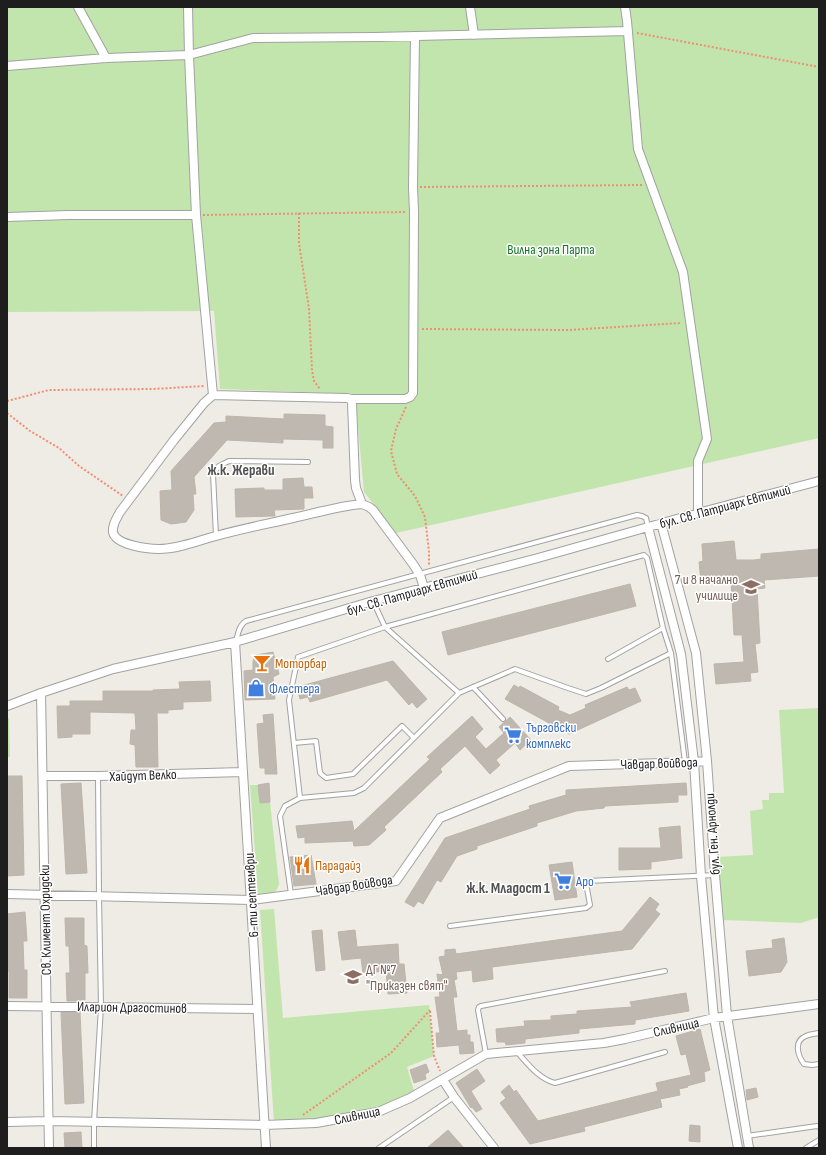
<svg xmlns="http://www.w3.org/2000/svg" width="826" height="1155" viewBox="0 0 826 1155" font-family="'Sofia Sans Condensed',sans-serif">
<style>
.grass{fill:#c2e5ad}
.building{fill:#beb8b1;stroke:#bfb4a8}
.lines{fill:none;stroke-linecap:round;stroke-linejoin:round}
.service-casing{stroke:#a2a2a2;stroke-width:6}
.minor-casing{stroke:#a2a2a2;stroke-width:10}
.path{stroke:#f08e73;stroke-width:2;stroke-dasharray:2 2;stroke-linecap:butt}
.service{stroke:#fff;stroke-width:4}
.minor{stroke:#fff;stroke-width:8}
.labels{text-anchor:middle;stroke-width:3;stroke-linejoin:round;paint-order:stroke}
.park-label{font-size:14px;fill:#137426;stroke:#fff}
.street-label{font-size:14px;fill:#1e1e1e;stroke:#fff}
.education-label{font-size:14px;fill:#785e54;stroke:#fff;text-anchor:end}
.food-label{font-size:14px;fill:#c56008;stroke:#fff;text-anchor:start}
.shop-label{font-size:14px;fill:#366cbe;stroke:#fff;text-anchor:start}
.neighbourhood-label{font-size:15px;font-weight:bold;fill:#515151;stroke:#fff}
</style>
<rect width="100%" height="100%" fill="#eeece4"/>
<!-- grass -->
<path class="grass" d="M7,7H819V438L396,533L364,492L355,394L220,389L214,311L7,312Z
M819,708V917L801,923L722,920L717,857L753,855L750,811L763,809L762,800H769V793H784L779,710Z
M9,718L10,757H7V719Z
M250,785H258L260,803L270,802L279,884C276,896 269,893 258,894Z
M274,909L283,1018L429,1005L434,1056L407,1067L415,1094L359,1116L274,1123L260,910Z"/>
<!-- building -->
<path class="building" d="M284,414L325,415V426L333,427V448H323V440L283,439V443L227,440L194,477L196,494H193L194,510L186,522L171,524L161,520L160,491L172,490L171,471L214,423L226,422V416L284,419Z
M303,478L304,487H312L313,498H304V509L274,510L275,516L236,517L235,489L264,488V490H283V479Z
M734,541L736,560H754L761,559V554L819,549V576L764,580L765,588L757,589L760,643L755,644L758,672L750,673L751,681L716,684L714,664L744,662L742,635H734L731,580L701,582L699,562L703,561L702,544Z
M630,584L636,606L448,655L442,632Z
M273,652L279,674L273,677L275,699L245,700L244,671L253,670V661L256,655Z
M393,661L427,699L417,708L412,702L409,705L387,680L310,702L308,697L300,699L297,687Z
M210,681L211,701L183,702V709L168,710V713H157L158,767H136L135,745L130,744L131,730H136L135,713L90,712V734H72V737L58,738L57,706H70V701H103V691H153V690L180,689L179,682Z
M514,685L519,688L520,686L559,707L558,710L570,715L586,708L585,705L627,687L629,690L635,688L641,701L569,734L505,699Z
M273,714L277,774H265V768H260L257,724L264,723L263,715Z
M472,716L483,729L475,737L486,749L504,733L499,727L510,717L531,740L520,750L515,743L496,760L500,765L490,774L465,746L440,769L442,772L384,827L386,830L369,845L354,846L353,841L305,843V837L298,838L296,826L352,821L354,831L430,759L427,757Z
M7,776H22L24,875L7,876Z
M81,783L87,873L66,874L61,784Z
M269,783L270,802L260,803L258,785Z
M686,783L687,795H678V802L605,806L604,808L576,811L537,823V826L477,846V849L457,856L441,882L437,880L423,904L418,901L414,907L405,902L445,838L530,809L529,806L566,795V790Z
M680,826L682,858L651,862V869L619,870V848H661L659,828Z
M311,855L316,884L294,886L290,857Z
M572,862L577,897L555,900L549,865Z
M650,897L659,904L655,910L660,914L632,949L492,967L493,979L473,982L472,970L456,972L457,979L454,980L457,997H453L457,1031L467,1030V1035H470V1042H473L474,1053L460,1054L459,1045L437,1047L436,1033H440L435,997H440L437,974L443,975L439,957L445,956V950L455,949L456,954L622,931Z
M25,912L27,941H23L24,970H27V998H9V971H7V914Z
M65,918H84V945L87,946L88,973H85V1000H80V1001H67L66,973H70L69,946H66Z
M322,930L325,970L316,971L312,931Z
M355,930L357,947L398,944L399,964H404L407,993L388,994L386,971L363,973L361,958L342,960L338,932Z
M784,938L787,962L781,972L749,976L746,951L773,948L772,940Z
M686,993L689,1011L635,1020V1024L579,1029V1033L525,1039V1043L506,1045L505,1042H497L496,1029L525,1026L524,1021L551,1020V1016L577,1014V1011L632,1007L630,1002Z
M61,1012H80L84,1103L65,1104Z
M700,1029L710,1070L704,1072L705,1081L687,1086L688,1087L679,1089L680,1095L660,1099L662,1107L584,1127L585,1131L530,1144L500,1103L506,1098L501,1092L509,1085L514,1092L516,1090L538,1121L658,1091L656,1083L691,1075L686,1054L681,1055L676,1036Z
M426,1064L429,1072L425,1074L426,1079L414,1083L410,1070Z
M477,1069L485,1081L471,1091L482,1109L476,1112L472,1107L471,1108L456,1083Z
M756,1088L758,1097L747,1100L746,1090Z
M690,1125L700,1126V1142L689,1141Z
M448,1130L464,1148H427Z
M81,1132L82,1148H65L64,1133Z"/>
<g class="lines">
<!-- service casing -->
<g class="service-casing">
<path id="service" d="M216,536L213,474L219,466L229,461L308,462
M236,641C238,634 239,625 246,621L637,515L642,516L646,518L648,527
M608,659L663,628
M473,687L503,719
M459,693L515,669L565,687L586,694L601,688L671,653
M294,743L316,741L320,773L326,778L353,774L402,726L414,738
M300,798L354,793L364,788L459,693L385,627L373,601
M291,894L280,816L285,806L300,798L289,700L298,657L385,627L644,555L647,558L663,628L671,653L685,762
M450,926L586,908L590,905L586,883L588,881L715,875
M819,1033C815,1034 810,1034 806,1036C793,1041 798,1056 804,1064L812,1065L819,1064
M517,1052C528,1064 539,1079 555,1083L665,1052
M486,1054L478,1010L479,1007L481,1006L665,971
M747,1136L817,1126L819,1127
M94,1148V1122L101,1007L99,896L98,776
M379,1148L454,1097
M806,1148L819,1140"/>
</g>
<!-- minor casing -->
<g class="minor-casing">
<path id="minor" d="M78,7L106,58
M188,7L189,55L196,215L213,395
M470,7L474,35
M625,7L627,21L638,149L683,272L707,439L698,461V513
M7,66L106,58L189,55L253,38L375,37L628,31
M7,217L69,215H196
M351,399H405L410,397L413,393L414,212L413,187L415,36
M362,504C339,506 316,513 293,518C267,524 241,529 216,536C197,541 178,549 159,549C148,549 115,545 113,532C112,524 117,518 120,512L174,440L204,403L213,395L347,398L351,399L352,403L355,480L356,488L362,504L369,507L373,510L413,564L420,575L424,588
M661,523L696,653L707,761L715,875L727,1016L749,1148
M648,527L681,654L694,762L701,876L714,1018L738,1148
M235,642L266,1148
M41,693L49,1148
M7,706L41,693L113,669L235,642L373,601L538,558L698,513L819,481
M43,776H98L243,772
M7,894L251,900L396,881L440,818L569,766L694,762L707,761
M7,1006L257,1009
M443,1080L454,1097L494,1148
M7,1122L49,1121L264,1125L316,1123L378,1112L410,1098L486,1054L604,1043L625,1039L714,1018L819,1004"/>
</g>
<!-- path -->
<path class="path" d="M637,33L819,67
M420,187L642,185
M299,213V243L309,309L312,370L314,381L320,389
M203,215L405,212
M422,329L569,330L681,323
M7,401L49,390L153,389L204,386
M406,407L396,429L391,451L397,474L415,496L425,517L429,552V565
M7,413L30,431L59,448L79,466L123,496
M430,1011L434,1056L440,1071
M303,1115L391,1053L430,1010"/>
<!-- service -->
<use href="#service" class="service"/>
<!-- minor -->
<use href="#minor" class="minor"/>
</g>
<!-- icons -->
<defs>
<g id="school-bare" transform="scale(1.38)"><path d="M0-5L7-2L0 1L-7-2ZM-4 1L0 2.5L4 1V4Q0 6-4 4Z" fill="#8d6e63" stroke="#fff" stroke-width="2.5" paint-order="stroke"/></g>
<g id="bar-bare" transform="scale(1.38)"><path d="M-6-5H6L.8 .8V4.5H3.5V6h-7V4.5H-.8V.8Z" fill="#e8710a" stroke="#fff" stroke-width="2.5" paint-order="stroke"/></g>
<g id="shop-bare" transform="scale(1.38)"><path d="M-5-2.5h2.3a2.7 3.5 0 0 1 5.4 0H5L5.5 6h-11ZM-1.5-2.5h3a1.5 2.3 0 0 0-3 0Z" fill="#3f7fe0" stroke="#fff" stroke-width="2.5" paint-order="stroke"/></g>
<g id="supermarket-bare" transform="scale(1.38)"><path d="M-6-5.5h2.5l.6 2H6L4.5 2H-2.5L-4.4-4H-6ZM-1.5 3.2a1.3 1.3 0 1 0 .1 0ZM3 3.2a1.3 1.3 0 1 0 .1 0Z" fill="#3f7fe0" stroke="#fff" stroke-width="2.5" paint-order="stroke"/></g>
<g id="restaurant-bare" transform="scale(1.38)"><path d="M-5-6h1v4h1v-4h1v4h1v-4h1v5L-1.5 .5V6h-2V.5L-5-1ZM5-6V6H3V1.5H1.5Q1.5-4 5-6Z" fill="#e8710a" stroke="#fff" stroke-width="2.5" paint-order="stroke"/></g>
</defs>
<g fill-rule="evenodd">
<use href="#school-bare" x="751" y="587"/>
<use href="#bar-bare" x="262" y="663"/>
<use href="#shop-bare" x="256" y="688"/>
<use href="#supermarket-bare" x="513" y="735"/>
<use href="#restaurant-bare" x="302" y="865"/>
<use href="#supermarket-bare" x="563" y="881"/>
<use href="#school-bare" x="353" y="977"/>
</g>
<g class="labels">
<!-- park labels -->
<g class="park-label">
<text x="551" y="254">Вилна зона Парта</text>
</g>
<!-- street labels -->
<g class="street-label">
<text transform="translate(725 506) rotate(-15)" y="5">бул. Св. Патриарх Евтимий</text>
<text transform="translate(412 592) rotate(-16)" y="5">бул. Св. Патриарх Евтимий</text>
<text transform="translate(659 763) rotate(-2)" y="5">Чавдар войвода</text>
<text transform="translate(143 775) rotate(-2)" y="5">Хайдут Велко</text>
<text transform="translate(712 834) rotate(-94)" y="5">бул. Ген. Арнолди</text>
<text transform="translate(354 885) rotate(-9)" y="5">Чавдар войвода</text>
<text transform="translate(251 895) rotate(-93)" y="5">6-ти септември</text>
<text transform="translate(45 920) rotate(-91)" y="5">Св. Климент Охридски</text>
<text transform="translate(132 1007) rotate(1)" y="5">Иларион Драгостинов</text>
<text transform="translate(676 1027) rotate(-13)" y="5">Сливница</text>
<text transform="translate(357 1115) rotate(-12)" y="5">Сливница</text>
</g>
<!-- education labels -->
<g class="education-label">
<text x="738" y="584">7 и 8 начално<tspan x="738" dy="16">училище</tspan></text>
<text x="366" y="974" text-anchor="start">ДГ №7<tspan x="366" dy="16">"Приказен свят"</tspan></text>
</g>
<!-- food labels -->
<g class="food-label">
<text x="275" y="668">Моторбар</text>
<text x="315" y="870">Парадайз</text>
</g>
<!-- shop labels -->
<g class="shop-label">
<text x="269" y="693">Флестера</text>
<text x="526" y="732">Търговски<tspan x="526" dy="16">комплекс</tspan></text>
<text x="576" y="886">Аро</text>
</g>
<!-- neighbourhood labels -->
<g class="neighbourhood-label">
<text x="241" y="475">ж.к. Жерави</text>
<text x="508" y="893">ж.к. Младост 1</text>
</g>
</g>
<!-- border -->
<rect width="826" height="1155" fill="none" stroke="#1e1e1e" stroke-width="16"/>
</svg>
